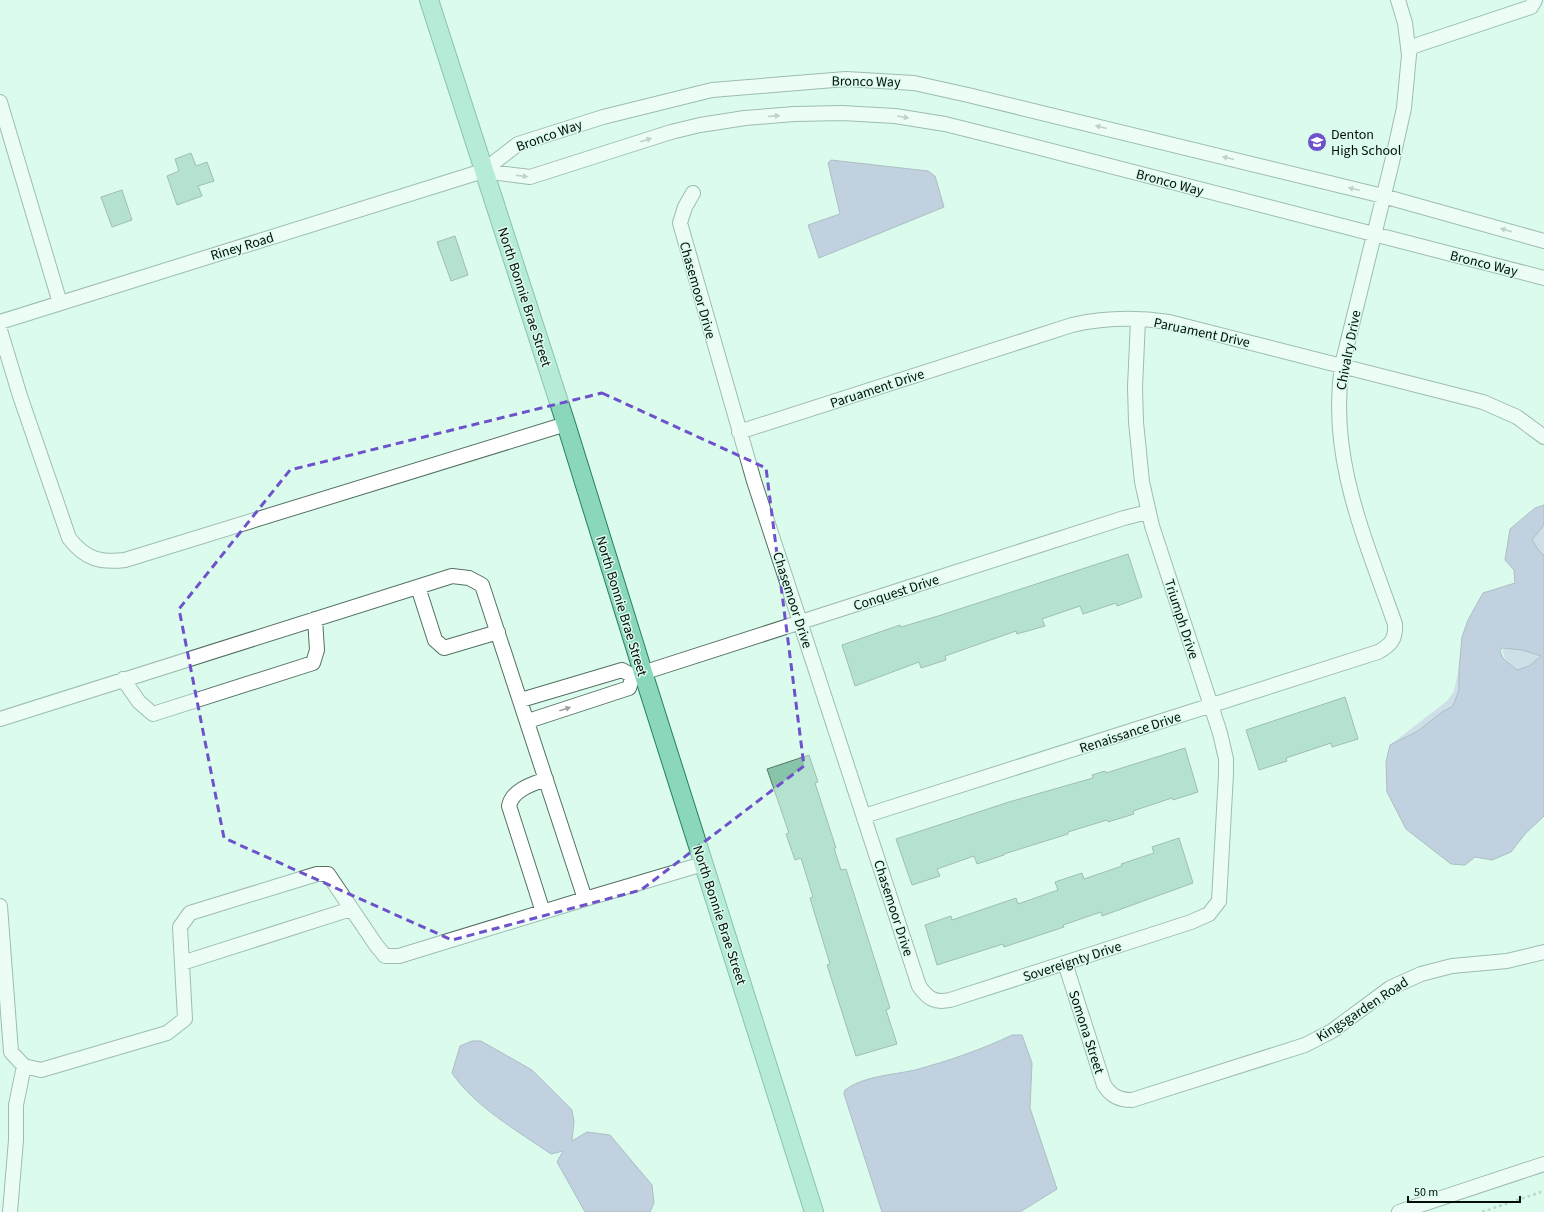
<svg xmlns="http://www.w3.org/2000/svg" width="1544" height="1212" viewBox="0 0 1544 1212" font-family="'Source Sans 3',sans-serif">
<style>
.green{fill:#bfbce1}
.water{fill:#a39ed0;stroke:#737394;fill-rule:evenodd}
.building{fill:#88c4a9;stroke:#577567}
.lines{fill:none;stroke-linecap:round;stroke-linejoin:round}
.minor-casing{stroke:#547164;stroke-width:16}
.major-casing{stroke:#287f5f;stroke-width:20}
.path{stroke:#96afa3;stroke-width:2.5;stroke-dasharray:3 3;stroke-linecap:butt}
.minor{stroke:#fff;stroke-width:14}
.major{stroke:#8ad7bb;stroke-width:18}
.oneway{fill:#9b9f9d}
.marked{fill:none;stroke:#6d52cc;stroke-width:3;stroke-dasharray:8 5;stroke-linejoin:round}
.labels{text-anchor:middle;stroke-width:3;stroke-linejoin:round;paint-order:stroke}
.street-label{font-size:14px;fill:#040e09;stroke:#dbfcec}
.poi-label{font-size:14px;fill:#040e09;stroke:#dbfcec;text-anchor:start}
</style>
<rect width="100%" height="100%" fill="#dbfcec"/>
<!-- green -->
<path class="green" d="M1544,525V555L1540,552L1532,540Z
M1507,648L1522,650L1541,656L1529,666L1517,670L1505,658L1502,650Z
M1459,669V690L1453,706L1442,712L1418,731L1390,745L1447,701L1454,691Z"/>
<!-- water -->
<path class="water" d="M831,160L928,171L935,176L944,207L819,258L808,225L840,214L828,163Z
M1544,505V525L1532,540L1540,552L1544,555V816L1525,834L1511,852L1492,860L1475,857L1465,865L1451,864L1406,829L1387,792L1386,762L1390,745L1418,731L1442,712L1453,706L1459,690V669L1462,637L1468,620L1483,593L1515,583L1514,570L1505,560L1510,529L1535,508ZM1502,648L1522,650L1541,656L1529,666L1517,670L1503,658L1500,651Z
M1012,1035H1022L1032,1063L1030,1108L1057,1189L1020,1212H882L844,1094L845,1090C863,1076 893,1075 915,1070C948,1061 981,1050 1012,1035Z
M472,1041H481L532,1070L572,1110L574,1122L572,1141L587,1132L610,1135L652,1185L654,1203L650,1212H585L557,1162L563,1151L551,1154C519,1132 474,1106 452,1073L460,1046Z"/>
<!-- building -->
<path class="building" d="M191,153L196,166L207,162L214,181L198,186L202,196L177,205L167,176L179,171L175,159Z
M122,190L132,220L112,227L101,197Z
M455,236L468,275L451,281L437,242Z
M1128,554L1142,597L1117,606L1116,603L1083,614L1080,606L1042,619L1045,626L1017,634L1016,631L945,656L946,660L921,668L919,662L855,686L842,645L900,625L901,627L938,616Z
M1345,697L1358,739L1332,747L1331,743L1286,758L1287,761L1259,770L1246,730Z
M1185,748L1198,792L1173,800L1172,798L1133,811L1134,814L1108,822L1107,820L1068,832V834L1004,854V855L977,864L974,856L937,869L940,876L912,885L896,839L1009,802L1093,778L1092,775L1105,771L1106,773Z
M809,755L818,782L815,783L836,848H834L841,870L846,869L890,1008L886,1010L897,1044L856,1056L827,965L830,964L810,898L813,897L801,858L795,860L786,834L789,833L767,769Z
M1179,838L1193,883L1102,916L1101,912L1063,925L1064,927L1004,947L1003,944L937,965L925,925L951,916L952,920L1016,898L1018,904L1058,890L1055,882L1082,873L1084,879L1122,866L1121,864L1154,853L1152,847Z"/>
<g class="lines">
<!-- minor casing -->
<g class="minor-casing">
<path id="minor" d="M1408,48L1531,7L1535,0
M0,102L60,303
M483,171L530,177L671,132L700,125L745,118L794,114L842,113L895,116L945,124L1009,140L1544,278
M693,193L685,207L680,223L754,481L919,986C928,999 935,1003 950,1000L1191,922L1209,914L1219,901L1226,774V759L1220,733L1152,526L1142,482L1136,422L1135,387L1138,320
M0,322L483,171L518,144L603,117L712,90L846,79L914,83L968,95L1383,196L1544,241
M0,330L20,396L69,538C85,559 100,563 125,560L566,424
M739,432L1072,325C1103,318 1136,317 1169,322L1483,402L1517,417L1544,437
M418,587L435,640L444,648L498,632
M123,679L139,702L153,714L313,663L317,650L315,619
M521,700L622,670L633,676L1124,518L1148,512
M0,719L452,576L469,578L482,585L585,899L399,956H385L376,945L328,874H317L190,913L180,927L185,1019L167,1033L41,1070L24,1066L11,1052L0,906
M528,721L629,688L633,676
M864,816L1378,652C1391,645 1396,639 1395,624C1365,538 1328,458 1342,365L1392,162L1404,108L1409,55L1405,23L1398,0
M585,899L703,864
M543,912L509,806C512,790 532,784 546,779
M182,963L351,909
M1065,963L1104,1085C1111,1096 1119,1100 1132,1100L1305,1045L1332,1031L1390,988L1421,974L1452,966L1507,961L1544,952
M10,1212L16,1140V1105L24,1066
M1399,1212L1544,1164"/>
</g>
<!-- major casing -->
<g class="major-casing">
<path id="major" d="M429,0L566,424L646,682L814,1212"/>
</g>
<!-- path -->
<path class="path" d="M1482,1212L1544,1191"/>
<!-- minor -->
<use href="#minor" class="minor"/>
<!-- major -->
<use href="#major" class="major"/>
</g>
<!-- one-way arrows -->
<defs><path id="oneway-solid" d="M-6-.8H1V-3.2L6.5 0L1 3.2V.8H-6Z"/></defs>
<g class="oneway">
<use href="#oneway-solid" transform="translate(774 116) rotate(-5)"/>
<use href="#oneway-solid" transform="translate(903 117) rotate(10)"/>
<use href="#oneway-solid" transform="translate(1101 127) rotate(-166)"/>
<use href="#oneway-solid" transform="translate(646 140) rotate(-18)"/>
<use href="#oneway-solid" transform="translate(1228 158) rotate(-166)"/>
<use href="#oneway-solid" transform="translate(522 176) rotate(7)"/>
<use href="#oneway-solid" transform="translate(1354 189) rotate(-166)"/>
<use href="#oneway-solid" transform="translate(1506 230) rotate(-164)"/>
<use href="#oneway-solid" transform="translate(565 709) rotate(-18)"/>
</g>
<!-- marked area -->
<path d="M0 0H1544V1212H0ZM602,393L766,468L804,766L641,890L452,940L224,838L179,609L290,470Z" fill="#dbfcec" fill-opacity=".55" fill-rule="evenodd"/>
<path class="marked" d="M602,393L766,468L804,766L641,890L452,940L224,838L179,609L290,470Z"/>
<!-- icons -->
<defs>
<g id="school-disc" transform="scale(1)"><circle r="9.5" fill="#6d52cc" stroke="#dbfcec"/><path d="M0-5L7-2L0 1L-7-2ZM-4 1L0 2.5L4 1V4Q0 6-4 4Z" fill="#fff"/></g>
</defs>
<g fill-rule="evenodd">
<use href="#school-disc" x="1317" y="142"/>
</g>
<g class="labels">
<!-- street labels -->
<g class="street-label">
<text transform="translate(866 81) rotate(1)" y="5">Bronco Way</text>
<text transform="translate(549 135) rotate(-20)" y="5">Bronco Way</text>
<text transform="translate(1170 182) rotate(15)" y="5">Bronco Way</text>
<text transform="translate(242 246) rotate(-17)" y="5">Riney Road</text>
<text transform="translate(1484 263) rotate(14)" y="5">Bronco Way</text>
<text transform="translate(698 290) rotate(74)" y="5">Chasemoor Drive</text>
<text transform="translate(525 297) rotate(72)" y="5">North Bonnie Brae Street</text>
<text transform="translate(1202 332) rotate(12)" y="5">Paruament Drive</text>
<text transform="translate(1348 350) rotate(-79)" y="5">Chivalry Drive</text>
<text transform="translate(877 388) rotate(-18)" y="5">Paruament Drive</text>
<text transform="translate(896 592) rotate(-18)" y="5">Conquest Drive</text>
<text transform="translate(793 600) rotate(72)" y="5">Chasemoor Drive</text>
<text transform="translate(622 606) rotate(73)" y="5">North Bonnie Brae Street</text>
<text transform="translate(1182 619) rotate(72)" y="5">Triumph Drive</text>
<text transform="translate(1130 732) rotate(-18)" y="5">Renaissance Drive</text>
<text transform="translate(894 908) rotate(72)" y="5">Chasemoor Drive</text>
<text transform="translate(720 915) rotate(72)" y="5">North Bonnie Brae Street</text>
<text transform="translate(1072 961) rotate(-18)" y="5">Sovereignty Drive</text>
<text transform="translate(1362 1009) rotate(-33)" y="5">Kingsgarden Road</text>
<text transform="translate(1087 1032) rotate(72)" y="5">Somona Street</text>
</g>
<!-- poi labels -->
<g class="poi-label">
<text x="1331" y="139">Denton<tspan x="1331" dy="16">High School</tspan></text>
</g>
</g>
<!-- scale -->
<path d="M1408 1196v6h112v-6" fill="none" stroke="#040e09" stroke-width="2"/>
<text x="1414" y="1196" font-size="12" fill="#040e09" stroke="#dbfcec" stroke-width="3" paint-order="stroke">50 m</text>
</svg>
